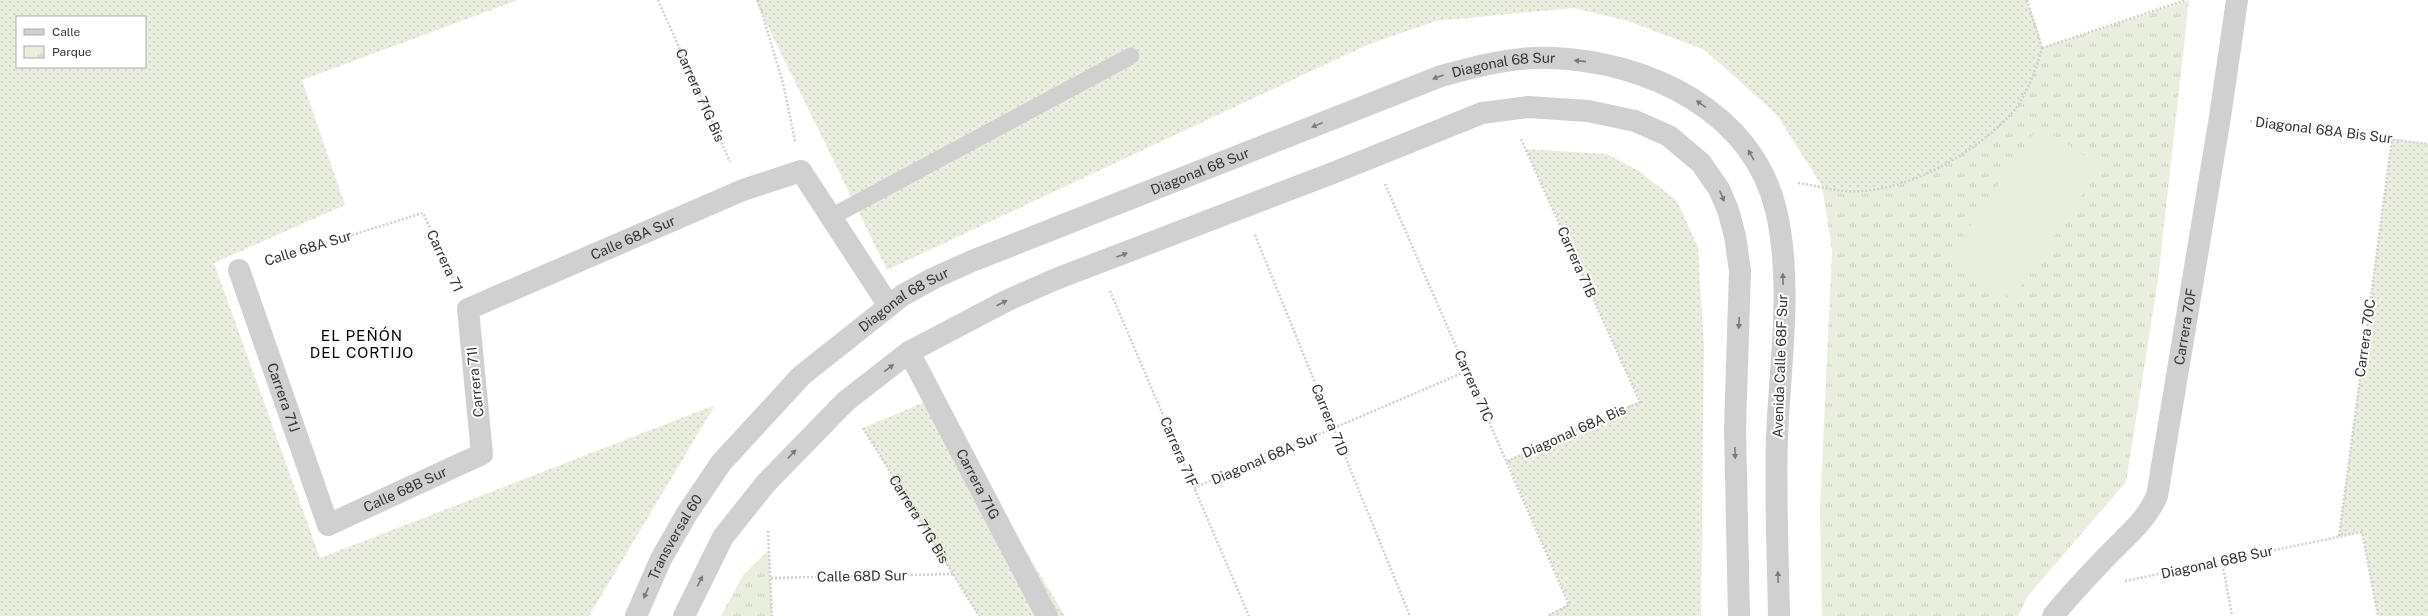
<svg xmlns="http://www.w3.org/2000/svg" width="2428" height="616" viewBox="0 0 2428 616" font-family="'Public Sans',sans-serif">
<style>
.grass{fill:url(#grass-dots);fill-rule:evenodd}
.park{fill:url(#park-tufts)}
.garden{fill:#eaeede}
.lines{fill:none;stroke-linecap:round;stroke-linejoin:round}
.path{stroke:#d0d0d0;stroke-width:2.5;stroke-dasharray:2 2;stroke-linecap:butt}
.service{stroke:#d0d0d0;stroke-width:17}
.minor{stroke:#d0d0d0;stroke-width:22}
.tertiary{stroke:#d0d0d0;stroke-width:22}
.oneway{fill:#7a7a7a}
.labels{text-anchor:middle;stroke-width:4;stroke-linejoin:round;paint-order:stroke}
.street-label{font-size:14px;fill:#333;stroke:#fff}
.neighbourhood-label{font-size:15px;letter-spacing:1px;fill:#000;stroke:#fff}
</style>
<defs>
<pattern id="grass-dots" width="8" height="8" patternUnits="userSpaceOnUse"><rect width="8" height="8" fill="#eaeede"/><path d="M2 2h.1M6 6h.1" fill="none" stroke="#c9cdbf" stroke-width="1.8" stroke-linecap="round"/></pattern>
<pattern id="park-tufts" width="24" height="20" patternUnits="userSpaceOnUse"><rect width="24" height="20" fill="#eaeede"/><path d="M3 7l-1-3M5 7V3M7 7l1-3M15 17l-1-3M17 17v-4M19 17l1-3" fill="none" stroke="#c9cdbf"/></pattern>
</defs>
<rect width="100%" height="100%" fill="#fff"/>
<!-- grass -->
<path class="grass" d="M0,0H518L302,80L345,205L214,263L320,558L715,405L589,616H0ZM17,17H145V67H17Z
M755,0H2027C2030,11 2043,40 2042,49C2039,69 2025,97 2012,112C1986,143 1928,181 1888,187C1865,191 1844,190 1822,186L1777,115L1705,50L1628,21L1574,8L1436,21L1367,45L887,270Z
M2392,139L2428,144V616H2378L2362,532L2339,536Z
M1526,149L1607,154L1639,171L1677,201L1698,247L1704,346L1701,616H1547L1569,604L1507,461L1640,401Z
M934,398L1065,616H979L863,428Z"/>
<!-- park -->
<path class="park" d="M2189,0L2158,280L2126,482L2028,596L2018,616H1822L1820,510L1832,250L1822,186C1844,190 1865,191 1888,187C1927,181 1985,142 2011,113C2027,96 2036,70 2042,48Z
M769,550L772,616H721L743,575Z"/>
<!-- garden -->
<path class="garden" d="M2039,125L2101,167L2012,299L1949,257Z"/>
<g class="lines">
<!-- path -->
<g class="path">
<path id="s1" d="M658,0L730,162"/>
<path d="M758,0L783,83L795,141"/>
<path d="M2027,0L2042,48"/>
<path d="M2042,48L2186,0"/>
<path d="M2250,121L2428,144"/>
<path d="M1798,183C1814,185 1830,190 1846,191C1904,195 1974,154 2012,113C2027,95 2036,70 2042,48"/>
<path d="M1385,184L1569,605L1547,616"/>
<path d="M1255,235L1410,616"/>
<path d="M268,261L423,213L455,283"/>
<path d="M1110,291L1249,616"/>
<path id="s2" d="M863,428L979,616"/>
<path d="M1507,461L1640,402L1521,139"/>
<path d="M1194,488L1467,371"/>
<path d="M768,531L772,616"/>
<path d="M2339,536L2392,139"/>
<path d="M2222,561L2232,616"/>
<path d="M771,578L954,574"/>
<path d="M2125,581L2362,532L2378,616"/>
</g>
<!-- service -->
<path class="service" d="M831,217L1131,56"/>
<!-- minor -->
<g class="minor">
<path id="s3" d="M239,270L328,525L482,454L468,309L743,190L801,171L889,306"/>
<path id="s4" d="M909,352L1047,616"/>
<path id="s5" d="M2053,616C2071,593 2091,573 2111,552C2128,535 2147,519 2157,496L2220,117L2237,0"/>
</g>
<!-- tertiary -->
<g class="tertiary">
<path id="s6" d="M636,616L661,559L686,515L721,463L801,376L903,295L934,278L972,261L1441,76C1478,66 1515,56 1553,58C1647,62 1752,110 1776,210C1793,283 1780,363 1777,437C1775,496 1778,556 1779,616"/>
<path d="M684,616L723,537L766,483L846,401L909,352L1006,301L1056,279L1338,171L1482,113L1528,107L1588,111L1635,121L1669,136L1701,163L1719,189L1728,210L1735,236L1740,271L1735,428L1739,616"/>
</g>
</g>
<!-- one-way arrows -->
<defs><path id="oneway-solid" d="M-6-.8H1V-3.2L6.5 0L1 3.2V.8H-6Z"/></defs>
<g class="oneway">
<use href="#oneway-solid" transform="translate(1580 61) rotate(-174)"/>
<use href="#oneway-solid" transform="translate(1438 77) rotate(160)"/>
<use href="#oneway-solid" transform="translate(1701 104) rotate(-145)"/>
<use href="#oneway-solid" transform="translate(1317 125) rotate(158)"/>
<use href="#oneway-solid" transform="translate(1751 155) rotate(-120)"/>
<use href="#oneway-solid" transform="translate(1722 196) rotate(67)"/>
<use href="#oneway-solid" transform="translate(1122 255) rotate(-20)"/>
<use href="#oneway-solid" transform="translate(1783 279) rotate(-91)"/>
<use href="#oneway-solid" transform="translate(1002 303) rotate(-27)"/>
<use href="#oneway-solid" transform="translate(1739 323) rotate(92)"/>
<use href="#oneway-solid" transform="translate(889 368) rotate(-37)"/>
<use href="#oneway-solid" transform="translate(1735 453) rotate(88)"/>
<use href="#oneway-solid" transform="translate(792 454) rotate(-47)"/>
<use href="#oneway-solid" transform="translate(1778 577) rotate(-91)"/>
<use href="#oneway-solid" transform="translate(700 581) rotate(-64)"/>
<use href="#oneway-solid" transform="translate(646 593) rotate(114)"/>
</g>
<g class="labels">
<!-- street labels -->
<g class="street-label">
<text dy="5" stroke="none"><textPath href="#s6" startOffset="1069">Diagonal 68 Sur</textPath></text>
<text dy="5" stroke="none"><textPath href="#s1" startOffset="104">Carrera 71G Bis</textPath></text>
<text transform="translate(2324 130) rotate(7)" y="5">Diagonal 68A Bis Sur</text>
<text dy="5" stroke="none"><textPath href="#s6" startOffset="746">Diagonal 68 Sur</textPath></text>
<text dy="5" stroke="none"><textPath href="#s3" startOffset="765">Calle 68A Sur</textPath></text>
<text transform="translate(308 248) rotate(-17)" y="5">Calle 68A Sur</text>
<text transform="translate(445 261) rotate(65)" y="5">Carrera 71</text>
<text transform="translate(1577 262) rotate(66)" y="5">Carrera 71B</text>
<text dy="5" stroke="none"><textPath href="#s6" startOffset="422">Diagonal 68 Sur</textPath></text>
<text dy="5" stroke="none"><textPath href="#s5" startOffset="331">Carrera 70F</textPath></text>
<text transform="translate(2365 338) rotate(-82)" y="5">Carrera 70C</text>
<text transform="translate(1780 366) rotate(-88)" y="5">Avenida Calle 68F Sur</text>
<text transform="translate(475 382) rotate(-96)" y="5">Carrera 71I</text>
<text transform="translate(1474 386) rotate(66)" y="5">Carrera 71C</text>
<text dy="5" stroke="none"><textPath href="#s3" startOffset="135">Carrera 71J</textPath></text>
<text transform="translate(1330 420) rotate(68)" y="5">Carrera 71D</text>
<text transform="translate(1574 431) rotate(-24)" y="5">Diagonal 68A Bis</text>
<text transform="translate(1179 452) rotate(67)" y="5">Carrera 71F</text>
<text transform="translate(1265 458) rotate(-23)" y="5">Diagonal 68A Sur</text>
<text dy="5" stroke="none"><textPath href="#s4" startOffset="149">Carrera 71G</textPath></text>
<text dy="5" stroke="none"><textPath href="#s3" startOffset="355">Calle 68B Sur</textPath></text>
<text dy="5" stroke="none"><textPath href="#s2" startOffset="107">Carrera 71G Bis</textPath></text>
<text dy="5" stroke="none"><textPath href="#s6" startOffset="88">Transversal 60</textPath></text>
<text transform="translate(2217 562) rotate(-12)" y="5">Diagonal 68B Sur</text>
<text transform="translate(862 576) rotate(-1)" y="5">Calle 68D Sur</text>
</g>
<!-- neighbourhood labels -->
<g class="neighbourhood-label">
<text x="362" y="341">EL PEÑÓN<tspan x="362" dy="17">DEL CORTIJO</tspan></text>
</g>
</g>
<!-- legend -->
<rect x="16" y="16" width="130" height="52" fill="#ffffff" stroke="#adadad"/>
<rect x="24" y="29" width="20" height="6" fill="#d0d0d0" stroke="#adadad"/>
<text x="52" y="36" font-size="12" fill="#333333">Calle</text>
<rect x="24" y="46" width="20" height="12" fill="url(#park-tufts)" stroke="#adadad"/>
<text x="52" y="56" font-size="12" fill="#333333">Parque</text>
</svg>
